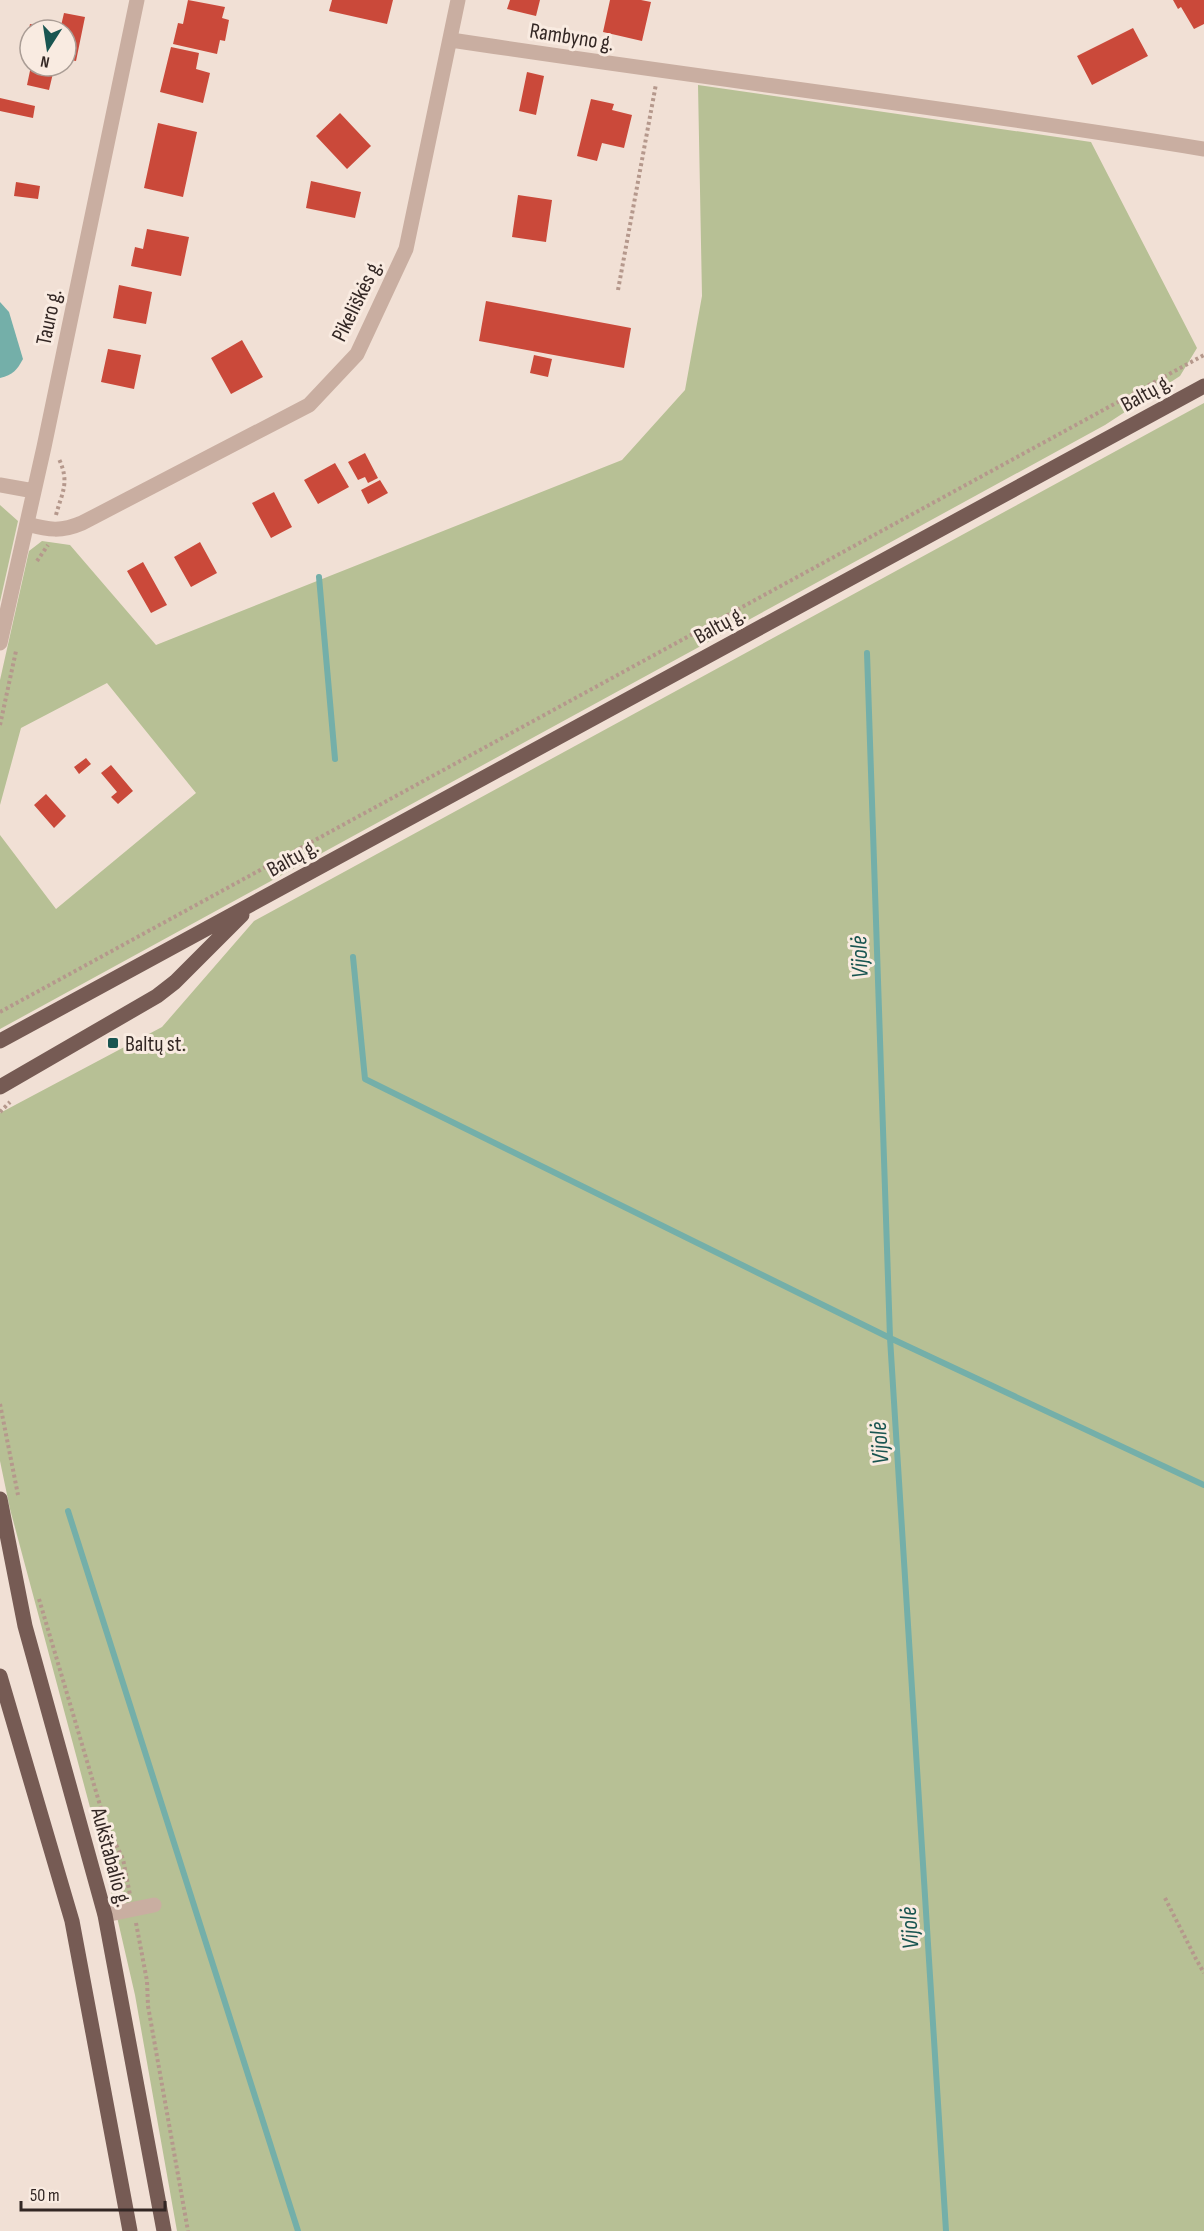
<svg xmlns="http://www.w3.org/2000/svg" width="1204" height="2231" viewBox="0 0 1204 2231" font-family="'Sofia Sans Condensed',sans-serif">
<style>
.green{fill:#b7c095}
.water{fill:#74afa9}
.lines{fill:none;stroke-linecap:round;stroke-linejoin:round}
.stream{stroke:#74afa9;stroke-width:6}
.building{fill:#ca493a}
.path{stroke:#b5988c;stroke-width:4;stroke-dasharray:3 3;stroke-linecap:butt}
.minor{stroke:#c9aea1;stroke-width:15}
.major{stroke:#765b54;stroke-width:15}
.poi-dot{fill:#195551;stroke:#f9ebe1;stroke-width:2}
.labels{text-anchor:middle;stroke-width:6;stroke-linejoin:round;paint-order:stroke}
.street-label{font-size:22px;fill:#332724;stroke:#f9ebe1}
.poi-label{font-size:22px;fill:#332724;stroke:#f9ebe1;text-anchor:start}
.water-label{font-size:24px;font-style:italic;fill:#195551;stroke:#f9ebe1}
</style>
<rect width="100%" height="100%" fill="#f1e0d5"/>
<!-- green -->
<path class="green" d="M698,85L1091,142L1197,348L1180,376L1105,425L0,1029V835L56,909L196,793L107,683L21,728L0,805V680L29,551L42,541L70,545L156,645L622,460L685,390L702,296Z
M1204,403V2231H177L135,1995L102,1852L10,1509L0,1461V1113L162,1027L254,921Z
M0,505L18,521L0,602Z"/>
<!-- water -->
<path class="water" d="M0,302L9,312L23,359C17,370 13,375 0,378Z"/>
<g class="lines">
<!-- stream -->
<path class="stream" d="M319,577L335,759
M867,653L890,1338L946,2231
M353,957L365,1079L890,1338L1204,1485
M68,1511L298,2231"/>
</g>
<!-- building -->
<path class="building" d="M188,0L225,7L222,18L229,20L225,41L220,40L217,54L173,44L178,23L183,24Z
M332,0H393L387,24L329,11Z
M510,0H540L536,16L507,9Z
M610,0H641L651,2L642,41L603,32Z
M1173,0H1204V24L1194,29L1181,7L1178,9Z
M64,13L85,17L76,61L66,59V30H60Z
M30,24L55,29L30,30V51L25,50Z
M1133,28L1148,56L1092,85L1077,56Z
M171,47L199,53L196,69L210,73L203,103L160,92Z
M31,66L54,69L49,90L27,85Z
M527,72L544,76L536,115L519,111Z
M0,98L35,106L33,118L0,111Z
M591,99L614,104L612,110L632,115L624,148L602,143L597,161L577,156Z
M340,113L371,146L347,169L316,136Z
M158,123L197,132L183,197L144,188Z
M311,181L361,192L355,218L306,208Z
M16,182L40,186L38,199L14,196Z
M518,195L552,200L546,242L512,237Z
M147,229L189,237L181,276L131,266L135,247L143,249Z
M119,285L152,292L146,324L113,318Z
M486,301L631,328L624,368L479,341Z
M242,340L263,377L231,394L211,358Z
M108,349L141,355L134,389L101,382Z
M534,355L552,359L548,377L530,373Z
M365,453L378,478L368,483L365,477L358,480L348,462Z
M335,463L349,487L318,504L304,480Z
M380,480L388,493L368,504L361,490Z
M274,492L292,527L271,538L252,503Z
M200,542L217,573L191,587L174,557Z
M143,562L167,605L151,613L127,571Z
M86,758L91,764L79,774L74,767Z
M111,765L133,791L118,804L111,797L117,792L101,773Z
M46,794L66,816L54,828L34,805Z"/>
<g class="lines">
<!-- path -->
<path class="path" d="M618,290L656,84
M56,515C62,492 70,483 59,459
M37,561L48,545
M0,725L16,651
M0,1012L1204,355
M0,1112L10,1102
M0,1404L18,1495
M39,1599L105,1822L123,1859L130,1895
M1165,1898L1196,1959L1204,1973
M136,1923L147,1981L148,2006L188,2231"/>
<!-- minor -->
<path class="minor" d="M451,40C701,78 954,108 1204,149
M0,485L34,491
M27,524C49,530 61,532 82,523L309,405L357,354L406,249L458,0
M0,643L44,447L137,0
M105,1915L154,1905"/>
<!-- major -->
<path class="major" d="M0,1041L1204,386
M0,1087L157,996L175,982L242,915
M0,1499L25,1626L105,1915L164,2231
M0,1676L72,1921L130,2231"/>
</g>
<!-- markers -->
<rect class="poi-dot" x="107" y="1037" width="12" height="12" rx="3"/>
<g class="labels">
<!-- street labels -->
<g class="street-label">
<text transform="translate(572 36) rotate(9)" y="8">Rambyno g.</text>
<text transform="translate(356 300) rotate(-64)" y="8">Pikeliškės g.</text>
<text transform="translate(48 317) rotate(-78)" y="8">Tauro g.</text>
<text transform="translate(1146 392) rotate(-29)" y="8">Baltų g.</text>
<text transform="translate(719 624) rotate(-29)" y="8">Baltų g.</text>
<text transform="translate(292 857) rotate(-29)" y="8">Baltų g.</text>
<text transform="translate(112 1857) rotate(75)" y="8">Aukštabalio g.</text>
</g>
<!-- poi labels -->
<g class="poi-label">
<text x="125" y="1051">Baltų st.</text>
</g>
<!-- water labels -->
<g class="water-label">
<text transform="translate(859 957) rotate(-92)" y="8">Vijolė</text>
<text transform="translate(879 1443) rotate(-94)" y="8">Vijolė</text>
<text transform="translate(909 1928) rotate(-94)" y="8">Vijolė</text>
</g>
</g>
<!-- north arrow -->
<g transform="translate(48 48) rotate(192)"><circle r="28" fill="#f9ebe1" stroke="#aa9d95" stroke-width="1.5"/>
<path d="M0-4.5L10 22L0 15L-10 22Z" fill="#195551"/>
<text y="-9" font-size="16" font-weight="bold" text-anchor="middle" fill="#332724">N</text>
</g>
<!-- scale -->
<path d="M21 2201v9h144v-9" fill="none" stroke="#332724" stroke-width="3"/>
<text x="30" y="2201" font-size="18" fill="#332724" stroke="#f9ebe1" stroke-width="4.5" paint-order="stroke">50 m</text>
</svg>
